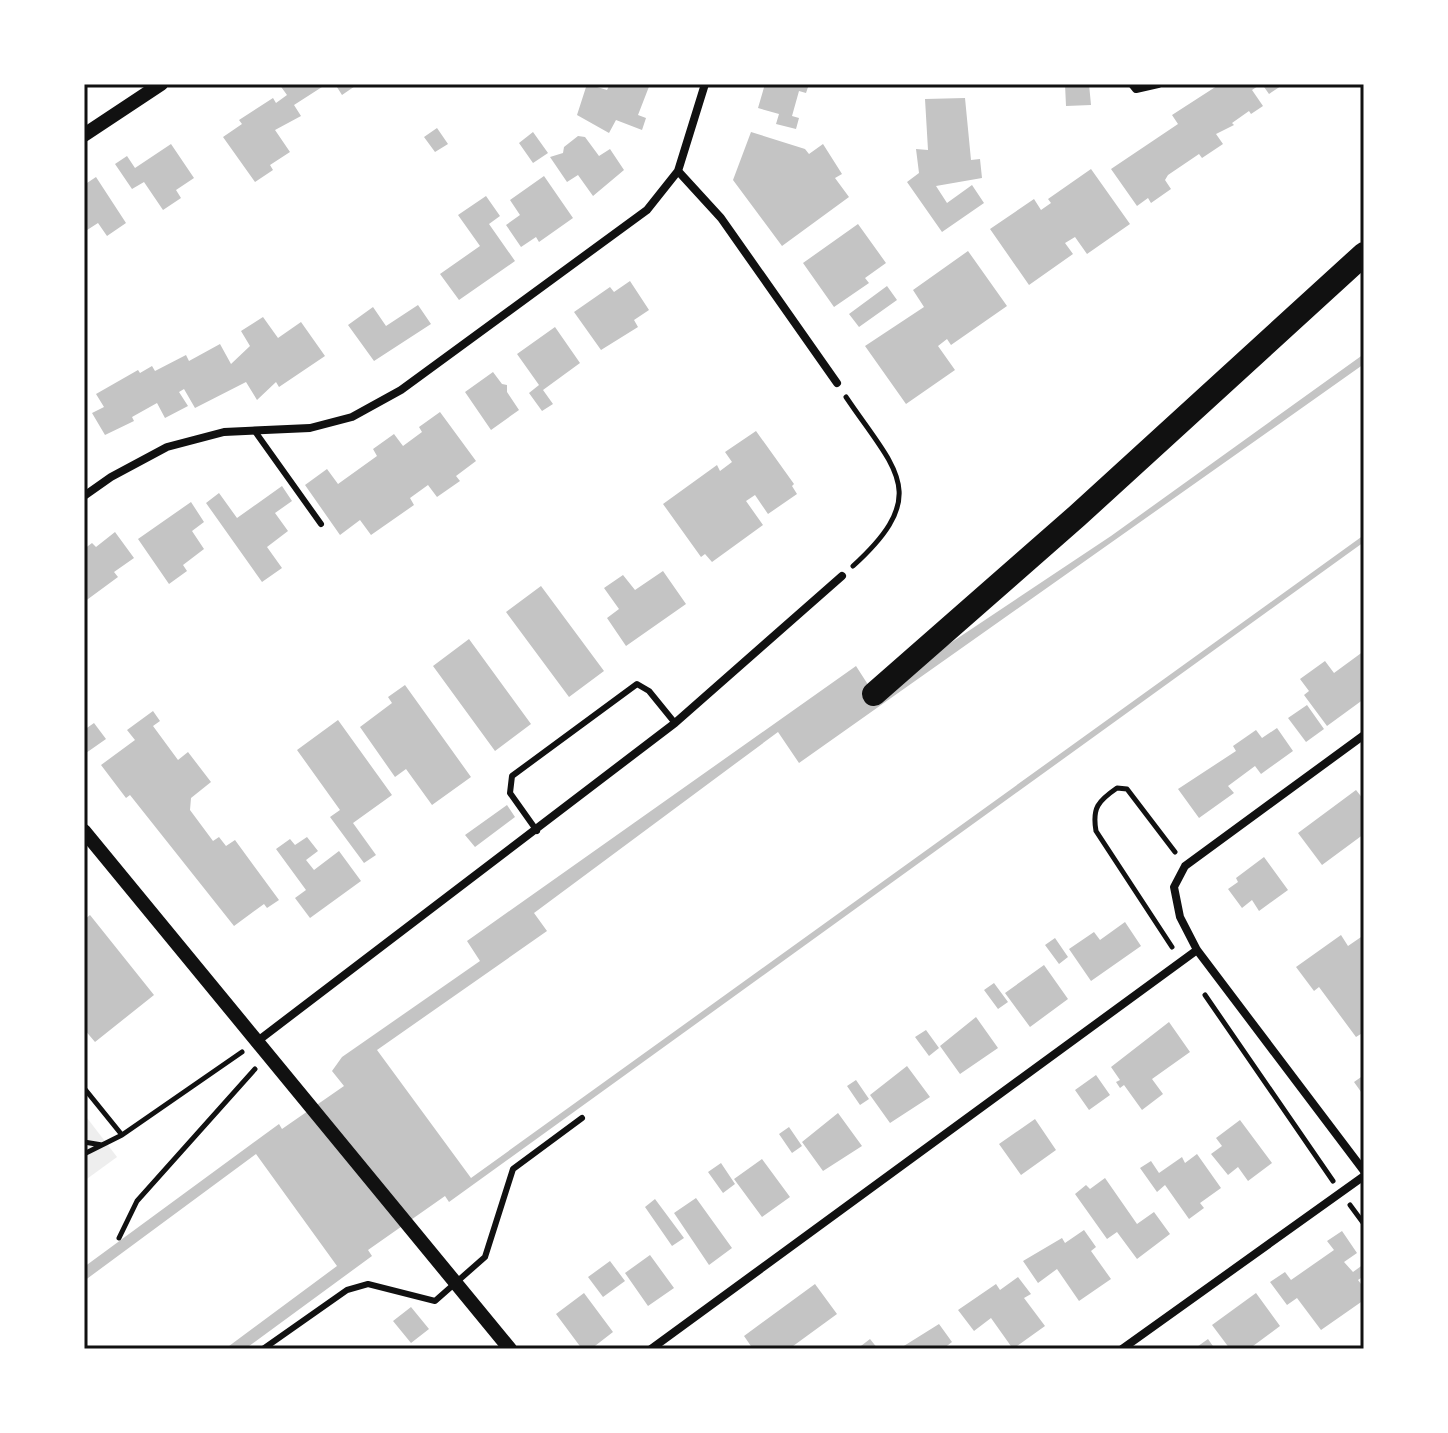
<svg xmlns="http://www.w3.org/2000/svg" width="1448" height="1433" viewBox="0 0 1448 1433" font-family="'Crimson Pro',serif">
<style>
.green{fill:#eee}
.building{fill:#c4c4c4}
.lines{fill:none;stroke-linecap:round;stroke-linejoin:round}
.path{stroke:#111;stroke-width:5}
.service{stroke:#111;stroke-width:6}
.minor{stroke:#111;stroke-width:8}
.tertiary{stroke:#111;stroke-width:14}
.motorway{stroke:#111;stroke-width:24}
.neatline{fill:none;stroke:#111;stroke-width:3}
</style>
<rect width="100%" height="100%" fill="#fff"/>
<!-- green -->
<path class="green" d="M84,1114L117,1157L84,1181Z"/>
<!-- building -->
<path class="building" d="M279,84L322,87L294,105L301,116L275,130L290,152L270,165L273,170L255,182L223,137L242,124L239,120L273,98L276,103L287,95Z
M335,84H358L342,95Z
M587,84L607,90L610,84H650L638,115L646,118L642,130L616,120L609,133L577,115Z
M765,84H809L806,93L799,91L792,116L799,118L796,129L776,124L779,114L758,108Z
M1065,84H1089L1091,105L1066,106Z
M1220,84H1261L1252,90L1263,106L1251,114L1249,111L1232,123L1234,125L1216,134L1223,144L1202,158L1199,154L1168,175L1165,180L1171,189L1151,203L1148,198L1137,206L1111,169L1178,124L1172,115Z
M1262,84H1284L1269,94Z
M965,98L971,160L980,159L982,178L936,186L947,203L972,185L984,203L942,232L907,182L919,173L916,149L928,150L925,99Z
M437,128L448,144L435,152L424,137Z
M533,132L548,153L533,163L519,143Z
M751,132L805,149L809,154L823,144L842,174L835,178L849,197L782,246L733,180Z
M578,136L585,137L599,156L610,149L624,170L593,196L578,175L567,182L550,157L563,153L564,147Z
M171,144L194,178L176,190L181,198L163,210L144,182L132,189L115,164L127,156L135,168Z
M1091,169L1130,224L1087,254L1075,237L1065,243L1073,254L1029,285L990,229L1034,199L1041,210L1051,203L1048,199Z
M544,176L573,218L539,242L536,237L521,247L506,225L520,215L510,200Z
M96,177L126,223L107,236L98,223L84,232V185Z
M486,196L500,216L489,224L515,261L459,300L440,274L480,246L458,215Z
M858,224L886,263L865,278L869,283L834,307L803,263Z
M968,251L1007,306L951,345L947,339L938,346L955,370L906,404L865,346L924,307L913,290Z
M630,281L649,310L634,320L638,327L601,350L574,312L610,287L614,292Z
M887,286L897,300L859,327L849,314Z
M418,305L431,324L374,361L348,325L373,307L386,326Z
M263,317L278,338L301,322L325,356L279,387L276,382L257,400L246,382L195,408L184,389L179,392L188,406L165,418L157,403L132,417L134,421L105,435L92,413L104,407L96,394L138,370L140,373L152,366L155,371L186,355L189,361L220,344L231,364L250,346L241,331Z
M555,327L580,363L543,390L553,404L542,411L529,393L539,385L517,354Z
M1364,354V364L799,763L778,732L534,913L547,931L377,1050L471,1178L1364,535V542L449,1202L445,1196L368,1250L372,1256L245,1349H225L337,1266L256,1154L84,1281V1267L279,1124L282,1129L344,1086L332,1071L342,1057L480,961L467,941L856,666L874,694L1111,536Z
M493,372L502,384L507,385V392L519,410L491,430L465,392Z
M440,412L476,461L456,476L460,481L437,497L428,485L410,498L414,505L371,535L360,520L340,535L305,485L327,469L338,484L377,456L373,449L394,434L403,446L422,432L419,427Z
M756,431L794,484L792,486L797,494L768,514L755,495L746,501L763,525L712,562L705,554L701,557L663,504L717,465L720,471L732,462L725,452Z
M282,486L292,501L275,513L288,531L267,547L282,568L262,582L206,503L219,493L237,518Z
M191,502L204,522L192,531L204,549L183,565L187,571L169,584L138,539Z
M115,532L134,558L114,572L118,577L84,602V549L92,543L96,547Z
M663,571L686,604L626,646L607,618L619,609L604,588L623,575L635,590Z
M541,586L604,671L569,697L506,612Z
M469,639L531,724L495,751L433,666Z
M1364,651V699L1327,726L1304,695L1309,691L1300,679L1325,661L1334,673Z
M405,685L471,777L432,805L406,769L395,777L360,727L392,703L388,697Z
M1307,705L1324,729L1306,742L1288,718Z
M153,711L160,721L153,726L178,760L188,752L211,782L191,798L190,810L213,841L219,837L226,846L235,840L279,900L267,908L264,904L234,926L130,795L126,798L101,765L135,740L127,730Z
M338,720L392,795L353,823L376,855L364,863L330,817L340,810L297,750Z
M94,723L106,739L86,753L84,730Z
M1277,728L1293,751L1261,774L1255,766L1228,786L1234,793L1199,818L1178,789L1236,751L1233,746L1256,730L1262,738Z
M1356,790L1364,800V834L1322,865L1298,833Z
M507,805L515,817L475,847L465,835Z
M307,837L318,851L306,860L314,870L339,851L361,881L310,918L295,898L306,890L276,849L290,839L295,845Z
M1264,857L1288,890L1259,911L1252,900L1242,908L1228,889L1238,882L1236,878Z
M90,915L154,995L95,1042L84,1029V920Z
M1125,922L1141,946L1091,981L1069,949L1094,932L1100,940Z
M1341,935L1348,946L1364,935V990L1361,992L1364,1032L1356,1037L1319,987L1314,991L1296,967Z
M1055,938L1068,957L1059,964L1045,945Z
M1044,965L1068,999L1030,1027L1005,993Z
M994,983L1008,1002L998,1009L984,990Z
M976,1017L998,1048L960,1074L940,1046Z
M1169,1022L1190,1052L1152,1079L1163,1094L1142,1110L1124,1085L1120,1088L1116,1082L1120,1080L1111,1067Z
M926,1030L939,1048L929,1056L915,1037Z
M907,1066L930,1097L890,1123L870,1095Z
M1096,1075L1110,1095L1089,1110L1075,1090Z
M1364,1075V1096L1354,1082Z
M856,1080L869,1099L860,1105L847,1086Z
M838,1113L862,1146L823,1171L802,1142Z
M1035,1119L1056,1150L1021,1175L999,1144Z
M1240,1120L1272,1163L1248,1181L1238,1167L1228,1175L1211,1154L1222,1146L1216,1138Z
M789,1127L802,1146L792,1153L779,1134Z
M1197,1154L1221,1188L1200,1203L1204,1208L1189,1219L1165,1185L1157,1192L1140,1168L1151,1161L1159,1173L1182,1157L1185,1163Z
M762,1159L790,1197L762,1217L734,1179Z
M721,1163L735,1184L723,1193L708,1172Z
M1105,1178L1137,1224L1154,1212L1170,1234L1137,1259L1117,1232L1107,1239L1075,1194L1086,1185L1090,1189Z
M696,1198L732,1248L709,1265L674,1213Z
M655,1199L684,1238L672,1246L645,1207Z
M1084,1230L1096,1247L1091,1251L1111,1279L1079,1301L1057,1269L1038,1283L1023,1261L1062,1238L1065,1243Z
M1342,1231L1357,1253L1344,1262L1353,1272L1364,1264V1276L1358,1280L1364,1288V1300L1321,1330L1297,1298L1287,1305L1270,1282L1285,1272L1291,1280L1334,1250L1327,1241Z
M650,1255L674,1288L648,1306L625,1273Z
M610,1261L625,1281L603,1297L588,1277Z
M1018,1277L1031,1294L1024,1298L1045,1326L1013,1349L991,1318L974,1331L958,1310L996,1284L1000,1290Z
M815,1284L837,1314L789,1349H753L744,1336Z
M584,1293L613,1332L591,1349H582L556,1314Z
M1256,1293L1280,1326L1253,1346L1255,1349H1230L1212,1325Z
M411,1307L429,1329L411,1343L393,1321Z
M939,1324L952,1342L943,1349H899Z
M870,1339L878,1349H857Z
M1208,1339L1215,1349H1194Z"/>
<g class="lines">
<!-- path -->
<path class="path" d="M846,397C896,471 932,494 853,566
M1172,947L1096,831C1092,808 1098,801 1117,788L1127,789L1175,852
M1205,995L1333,1181
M84,1088L122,1135L242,1052
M84,1142L102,1145
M84,1154L122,1135
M1350,1205L1364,1224
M119,1238L137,1201L255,1069"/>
<!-- service -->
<path class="service" d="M254,430L321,524
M537,831L510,793L512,776L637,684L649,691L675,723
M263,1349L347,1290L368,1284L435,1301L485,1257L513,1169L582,1118"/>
<!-- minor -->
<path class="minor" d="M1132,84L1136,89L1158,84
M678,171L721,218L837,383
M84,496L111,477L167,447L224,432L310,428L352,417L401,390L647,210L678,171L705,84
M1364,735L1185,866L1174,887L1180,917L1197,950L1364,1171
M255,1043L675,723L842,576
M651,1349L1197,950
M1122,1349L1364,1176"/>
<!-- tertiary -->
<path class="tertiary" d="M84,135L161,84
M84,831L510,1349"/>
<!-- motorway -->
<path class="motorway" d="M874,694L1077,516L1364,254"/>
</g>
<!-- border -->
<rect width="1448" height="1433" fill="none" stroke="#ffffff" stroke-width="172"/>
<rect x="86" y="86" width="1276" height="1261" class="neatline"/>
</svg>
